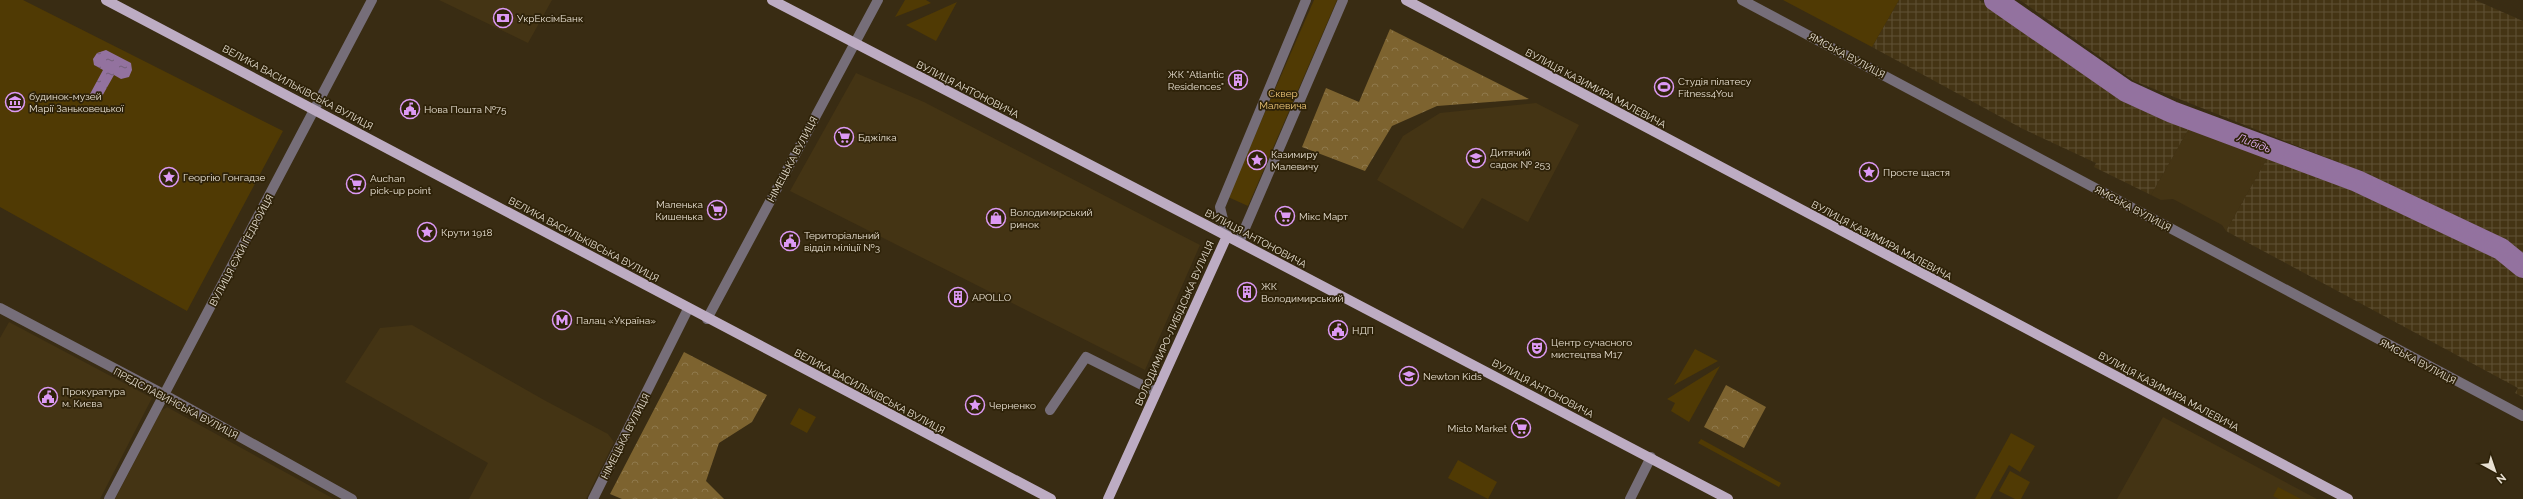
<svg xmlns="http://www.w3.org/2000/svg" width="2523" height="499" viewBox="0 0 2523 499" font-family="Raleway,sans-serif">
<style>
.built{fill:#443414}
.industrial{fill:url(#industrial-grid)}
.green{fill:#503a04}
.forest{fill:url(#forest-crowns)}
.water{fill:url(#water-ripples)}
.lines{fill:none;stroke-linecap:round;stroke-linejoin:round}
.river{stroke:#93729f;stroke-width:22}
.minor{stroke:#766e79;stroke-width:10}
.major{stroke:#bdacc3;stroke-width:10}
.labels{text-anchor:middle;stroke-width:3.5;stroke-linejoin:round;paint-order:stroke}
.poi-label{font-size:10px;fill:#e8e0d2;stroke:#2e2209;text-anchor:start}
.street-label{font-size:10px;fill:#e8e0d2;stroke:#2e2209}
.park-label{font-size:10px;fill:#efc778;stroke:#2e2209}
.water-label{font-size:11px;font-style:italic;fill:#e0aef2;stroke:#2e2209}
</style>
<defs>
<pattern id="industrial-grid" width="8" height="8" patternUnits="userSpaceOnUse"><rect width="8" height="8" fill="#443414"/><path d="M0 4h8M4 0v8" fill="none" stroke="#5f5135"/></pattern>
<pattern id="forest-crowns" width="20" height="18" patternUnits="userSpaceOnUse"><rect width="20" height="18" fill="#7d632f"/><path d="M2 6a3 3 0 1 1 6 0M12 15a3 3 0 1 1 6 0" fill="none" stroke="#8f794c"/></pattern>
<pattern id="water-ripples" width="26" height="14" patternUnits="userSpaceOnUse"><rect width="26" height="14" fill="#93729f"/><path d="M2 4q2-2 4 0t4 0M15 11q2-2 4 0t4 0" fill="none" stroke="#745f79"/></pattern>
</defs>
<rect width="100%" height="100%" fill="#392c13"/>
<!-- built -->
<path class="built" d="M439,0H552L528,43Z
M856,73L924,102L1200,245L1145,370L790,191Z
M1536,103L1579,125L1528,222L1482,198L1463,229L1377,180L1403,136L1440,113Z
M2192,123L2268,157L2226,231L2222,225L2173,199L2161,200L2151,195Z
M9,322L152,398L100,499H0V338Z
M412,325L544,400L608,434L614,442L586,499H469L488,463L345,382L380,328Z
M167,407L334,499H115L161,411Z
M2163,417L2317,499H2117Z"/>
<!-- industrial -->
<path class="industrial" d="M1899,0H1979L2115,87L2192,123L2151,195L2094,167L2096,163L2023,129L1872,47Z
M2020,0H2475L2523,21V253L2507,242L2358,170L2134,81Z
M2268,157L2355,189L2498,257L2523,277V397L2515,393L2518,388L2226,231Z"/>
<!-- green -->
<path class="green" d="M0,0H23L283,131L187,311L0,207Z
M905,0H926L931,3L895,17Z
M1314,0H1337L1248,206L1228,197Z
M1783,0H1899L1872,47Z
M957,2L936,41L906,25Z
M1695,349L1718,361L1674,385Z
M1720,366L1689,422L1671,411L1675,403L1667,399Z
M799,408L816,417L807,433L790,424Z
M2011,433L2035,446L2020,472L2009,465L1990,499H1975Z
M1701,439L1781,483L1779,487L1698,443Z
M1458,460L1497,482L1488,499L1448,478Z
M2010,471L2030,482L2021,499H2015L1999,491Z
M2278,487L2301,499H2279L2273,496Z"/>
<!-- forest -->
<path class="forest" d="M1390,29L1529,99L1437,106L1392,126L1365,171L1302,147L1326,88L1359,102Z
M684,352L767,395L752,422L719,443L706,481L724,499H622L610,494Z
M1726,385L1766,407L1744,448L1704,427Z"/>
<!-- water -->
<path class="water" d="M106,50L131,63L132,70L129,77L121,79L114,75L100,100L90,94L103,70L94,65L93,59L97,53Z"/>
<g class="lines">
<!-- river -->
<path class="river" d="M1995,0L2126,91L2172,112L2357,181L2501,249L2523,267"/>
<!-- minor -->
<path class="minor" d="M1742,0L2523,416
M1227,236L1220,207L1306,0
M1239,242L1343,0
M0,308L163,394L352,499
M707,319L878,0
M1050,410L1086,357L1156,392
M109,499L372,0
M593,499L688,309
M1630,499L1651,457"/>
<!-- major -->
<path class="major" d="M106,0L1051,499
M772,0L1206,225L1728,499
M1406,0L2348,499
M1108,499L1227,236"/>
</g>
<!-- icons -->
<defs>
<g id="bank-ring" transform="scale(1)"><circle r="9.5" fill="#2e2209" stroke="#dc99f4" stroke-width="1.5"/><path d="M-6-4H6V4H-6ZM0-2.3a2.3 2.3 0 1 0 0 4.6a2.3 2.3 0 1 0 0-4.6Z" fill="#dc99f4"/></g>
<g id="building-ring" transform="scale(1)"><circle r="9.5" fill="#2e2209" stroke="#dc99f4" stroke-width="1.5"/><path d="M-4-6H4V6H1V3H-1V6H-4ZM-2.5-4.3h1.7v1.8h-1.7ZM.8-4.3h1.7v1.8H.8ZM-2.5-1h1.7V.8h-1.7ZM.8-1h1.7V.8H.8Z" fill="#dc99f4"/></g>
<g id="stadium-ring" transform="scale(1)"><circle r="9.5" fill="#2e2209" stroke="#dc99f4" stroke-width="1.5"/><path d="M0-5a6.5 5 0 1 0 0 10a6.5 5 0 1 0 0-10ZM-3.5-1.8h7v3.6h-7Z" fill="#dc99f4"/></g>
<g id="museum-ring" transform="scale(1)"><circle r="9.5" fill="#2e2209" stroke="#dc99f4" stroke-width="1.5"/><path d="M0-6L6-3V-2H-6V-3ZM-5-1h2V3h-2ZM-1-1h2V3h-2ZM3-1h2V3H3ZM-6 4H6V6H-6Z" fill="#dc99f4"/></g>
<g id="civic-ring" transform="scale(1)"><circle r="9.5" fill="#2e2209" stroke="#dc99f4" stroke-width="1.5"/><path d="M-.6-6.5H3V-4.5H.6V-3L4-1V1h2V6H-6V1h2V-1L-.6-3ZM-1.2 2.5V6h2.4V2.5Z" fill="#dc99f4"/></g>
<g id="supermarket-ring" transform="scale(1)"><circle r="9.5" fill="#2e2209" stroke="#dc99f4" stroke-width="1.5"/><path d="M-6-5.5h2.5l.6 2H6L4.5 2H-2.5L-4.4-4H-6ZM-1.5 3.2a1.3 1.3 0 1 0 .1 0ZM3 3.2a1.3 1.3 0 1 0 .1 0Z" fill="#dc99f4"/></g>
<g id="school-ring" transform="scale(1)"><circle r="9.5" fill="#2e2209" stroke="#dc99f4" stroke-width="1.5"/><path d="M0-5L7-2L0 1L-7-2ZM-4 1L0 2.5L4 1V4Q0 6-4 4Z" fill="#dc99f4"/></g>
<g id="sight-ring" transform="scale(1)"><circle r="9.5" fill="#2e2209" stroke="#dc99f4" stroke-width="1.5"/><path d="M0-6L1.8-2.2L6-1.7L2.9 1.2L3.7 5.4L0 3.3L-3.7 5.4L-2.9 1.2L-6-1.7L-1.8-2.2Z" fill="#dc99f4"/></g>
<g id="shop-ring" transform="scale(1)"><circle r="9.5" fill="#2e2209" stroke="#dc99f4" stroke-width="1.5"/><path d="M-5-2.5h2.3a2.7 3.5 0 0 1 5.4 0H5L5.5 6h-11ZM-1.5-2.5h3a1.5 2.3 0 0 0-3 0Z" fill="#dc99f4"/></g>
<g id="metro-ring" transform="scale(1)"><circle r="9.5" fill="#2e2209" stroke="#dc99f4" stroke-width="1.5"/><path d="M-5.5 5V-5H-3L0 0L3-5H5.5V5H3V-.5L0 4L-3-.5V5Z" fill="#dc99f4"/></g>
<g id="theatre-ring" transform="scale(1)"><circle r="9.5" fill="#2e2209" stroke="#dc99f4" stroke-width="1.5"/><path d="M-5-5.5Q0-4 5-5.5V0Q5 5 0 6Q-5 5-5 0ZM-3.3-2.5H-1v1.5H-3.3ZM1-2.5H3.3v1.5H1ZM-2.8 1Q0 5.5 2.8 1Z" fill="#dc99f4"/></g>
</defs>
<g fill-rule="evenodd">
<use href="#bank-ring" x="503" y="18"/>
<use href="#building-ring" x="1238" y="80"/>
<use href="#stadium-ring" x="1664" y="87"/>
<use href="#museum-ring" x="15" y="102"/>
<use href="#civic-ring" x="410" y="109"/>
<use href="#supermarket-ring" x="844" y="137"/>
<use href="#school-ring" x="1476" y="158"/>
<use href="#sight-ring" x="1257" y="160"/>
<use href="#sight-ring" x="1869" y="172"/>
<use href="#sight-ring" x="169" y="177"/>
<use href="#supermarket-ring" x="356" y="184"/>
<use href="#supermarket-ring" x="717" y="210"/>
<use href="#supermarket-ring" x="1285" y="216"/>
<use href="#shop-ring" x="996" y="218"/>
<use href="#sight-ring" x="427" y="232"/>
<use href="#civic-ring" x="790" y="241"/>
<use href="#building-ring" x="1247" y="292"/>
<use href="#building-ring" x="958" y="297"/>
<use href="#metro-ring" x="562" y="320"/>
<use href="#civic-ring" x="1338" y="330"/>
<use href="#theatre-ring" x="1537" y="348"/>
<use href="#school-ring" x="1409" y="376"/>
<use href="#civic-ring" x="48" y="397"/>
<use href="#sight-ring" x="975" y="405"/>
<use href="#supermarket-ring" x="1521" y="428"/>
</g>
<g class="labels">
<!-- poi labels -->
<g class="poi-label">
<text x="517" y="22">УкрЕксімБанк</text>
<text x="1224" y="78" text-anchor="end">ЖК "Atlantic<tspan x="1224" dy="12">Residences"</tspan></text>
<text x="1678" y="85">Студія пілатесу<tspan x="1678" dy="12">Fitness4You</tspan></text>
<text x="29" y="100">будинок-музей<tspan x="29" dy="12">Марії Заньковецької</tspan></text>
<text x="424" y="113">Нова Пошта №75</text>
<text x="858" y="141">Бджілка</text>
<text x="1490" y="156">Дитячий<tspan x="1490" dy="12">садок № 253</tspan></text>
<text x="1271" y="158">Казимиру<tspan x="1271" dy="12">Малевичу</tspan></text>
<text x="1883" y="176">Просте щастя</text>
<text x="183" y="181">Георгію Гонгадзе</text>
<text x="370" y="182">Auchan<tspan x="370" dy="12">pick-up point</tspan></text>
<text x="703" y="208" text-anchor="end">Маленька<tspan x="703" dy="12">Кишенька</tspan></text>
<text x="1010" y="216">Володимирський<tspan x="1010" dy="12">ринок</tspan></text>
<text x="1299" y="220">Мікс Март</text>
<text x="441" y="236">Крути 1918</text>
<text x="804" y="239">Територіальний<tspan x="804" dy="12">відділ міліції №3</tspan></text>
<text x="1261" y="290">ЖК<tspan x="1261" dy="12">Володимирський</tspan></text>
<text x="972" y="301">APOLLO</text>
<text x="576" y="324">Палац «Україна»</text>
<text x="1352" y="334">НДП</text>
<text x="1551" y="346">Центр сучасного<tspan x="1551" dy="12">мистецтва M17</tspan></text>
<text x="1423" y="380">Newton Kids</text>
<text x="62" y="395">Прокуратура<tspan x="62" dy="12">м. Києва</tspan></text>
<text x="989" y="409">Черненко</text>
<text x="1507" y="432" text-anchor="end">Misto Market</text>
</g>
<!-- street labels -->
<g class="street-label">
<text transform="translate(1847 55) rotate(28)" y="4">ЯМСЬКА ВУЛИЦЯ</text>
<text transform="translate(298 87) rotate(28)" y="4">ВЕЛИКА ВАСИЛЬКІВСЬКА ВУЛИЦЯ</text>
<text transform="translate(1596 88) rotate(28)" y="4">ВУЛИЦЯ КАЗИМИРА МАЛЕВИЧА</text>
<text transform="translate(968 89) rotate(27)" y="4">ВУЛИЦЯ АНТОНОВИЧА</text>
<text transform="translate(792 159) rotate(-62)" y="4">НІМЕЦЬКА ВУЛИЦЯ</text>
<text transform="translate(2133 208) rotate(28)" y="4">ЯМСЬКА ВУЛИЦЯ</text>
<text transform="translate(1256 238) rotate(28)" y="4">ВУЛИЦЯ АНТОНОВИЧА</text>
<text transform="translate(584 239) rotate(28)" y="4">ВЕЛИКА ВАСИЛЬКІВСЬКА ВУЛИЦЯ</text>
<text transform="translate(1882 240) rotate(28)" y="4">ВУЛИЦЯ КАЗИМИРА МАЛЕВИЧА</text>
<text transform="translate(241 250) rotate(-62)" y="4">ВУЛИЦЯ ЄЖИ ҐЕДРОЙЦЯ</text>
<text transform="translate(1174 323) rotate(-66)" y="4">ВОЛОДИМИРО-ЛИБІДСЬКА ВУЛИЦЯ</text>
<text transform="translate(2418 361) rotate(28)" y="4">ЯМСЬКА ВУЛИЦЯ</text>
<text transform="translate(1543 388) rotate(28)" y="4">ВУЛИЦЯ АНТОНОВИЧА</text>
<text transform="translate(870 391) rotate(28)" y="4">ВЕЛИКА ВАСИЛЬКІВСЬКА ВУЛИЦЯ</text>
<text transform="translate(2169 391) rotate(28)" y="4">ВУЛИЦЯ КАЗИМИРА МАЛЕВИЧА</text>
<text transform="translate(176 403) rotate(28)" y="4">ПРЕДСЛАВИНСЬКА ВУЛИЦЯ</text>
<text transform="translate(625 436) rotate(-63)" y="4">НІМЕЦЬКА ВУЛИЦЯ</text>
</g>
<!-- park labels -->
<g class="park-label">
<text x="1283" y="97">Сквер<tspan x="1283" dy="12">Малевича</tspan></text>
</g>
<!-- water labels -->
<g class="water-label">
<text transform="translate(2254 143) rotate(21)" y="4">Либідь</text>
</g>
</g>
<!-- north arrow -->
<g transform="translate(2495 471) rotate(140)" stroke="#2e2209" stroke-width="3" paint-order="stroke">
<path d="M0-3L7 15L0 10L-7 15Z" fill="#e8e0d2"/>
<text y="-6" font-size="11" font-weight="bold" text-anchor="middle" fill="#e8e0d2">N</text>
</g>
</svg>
